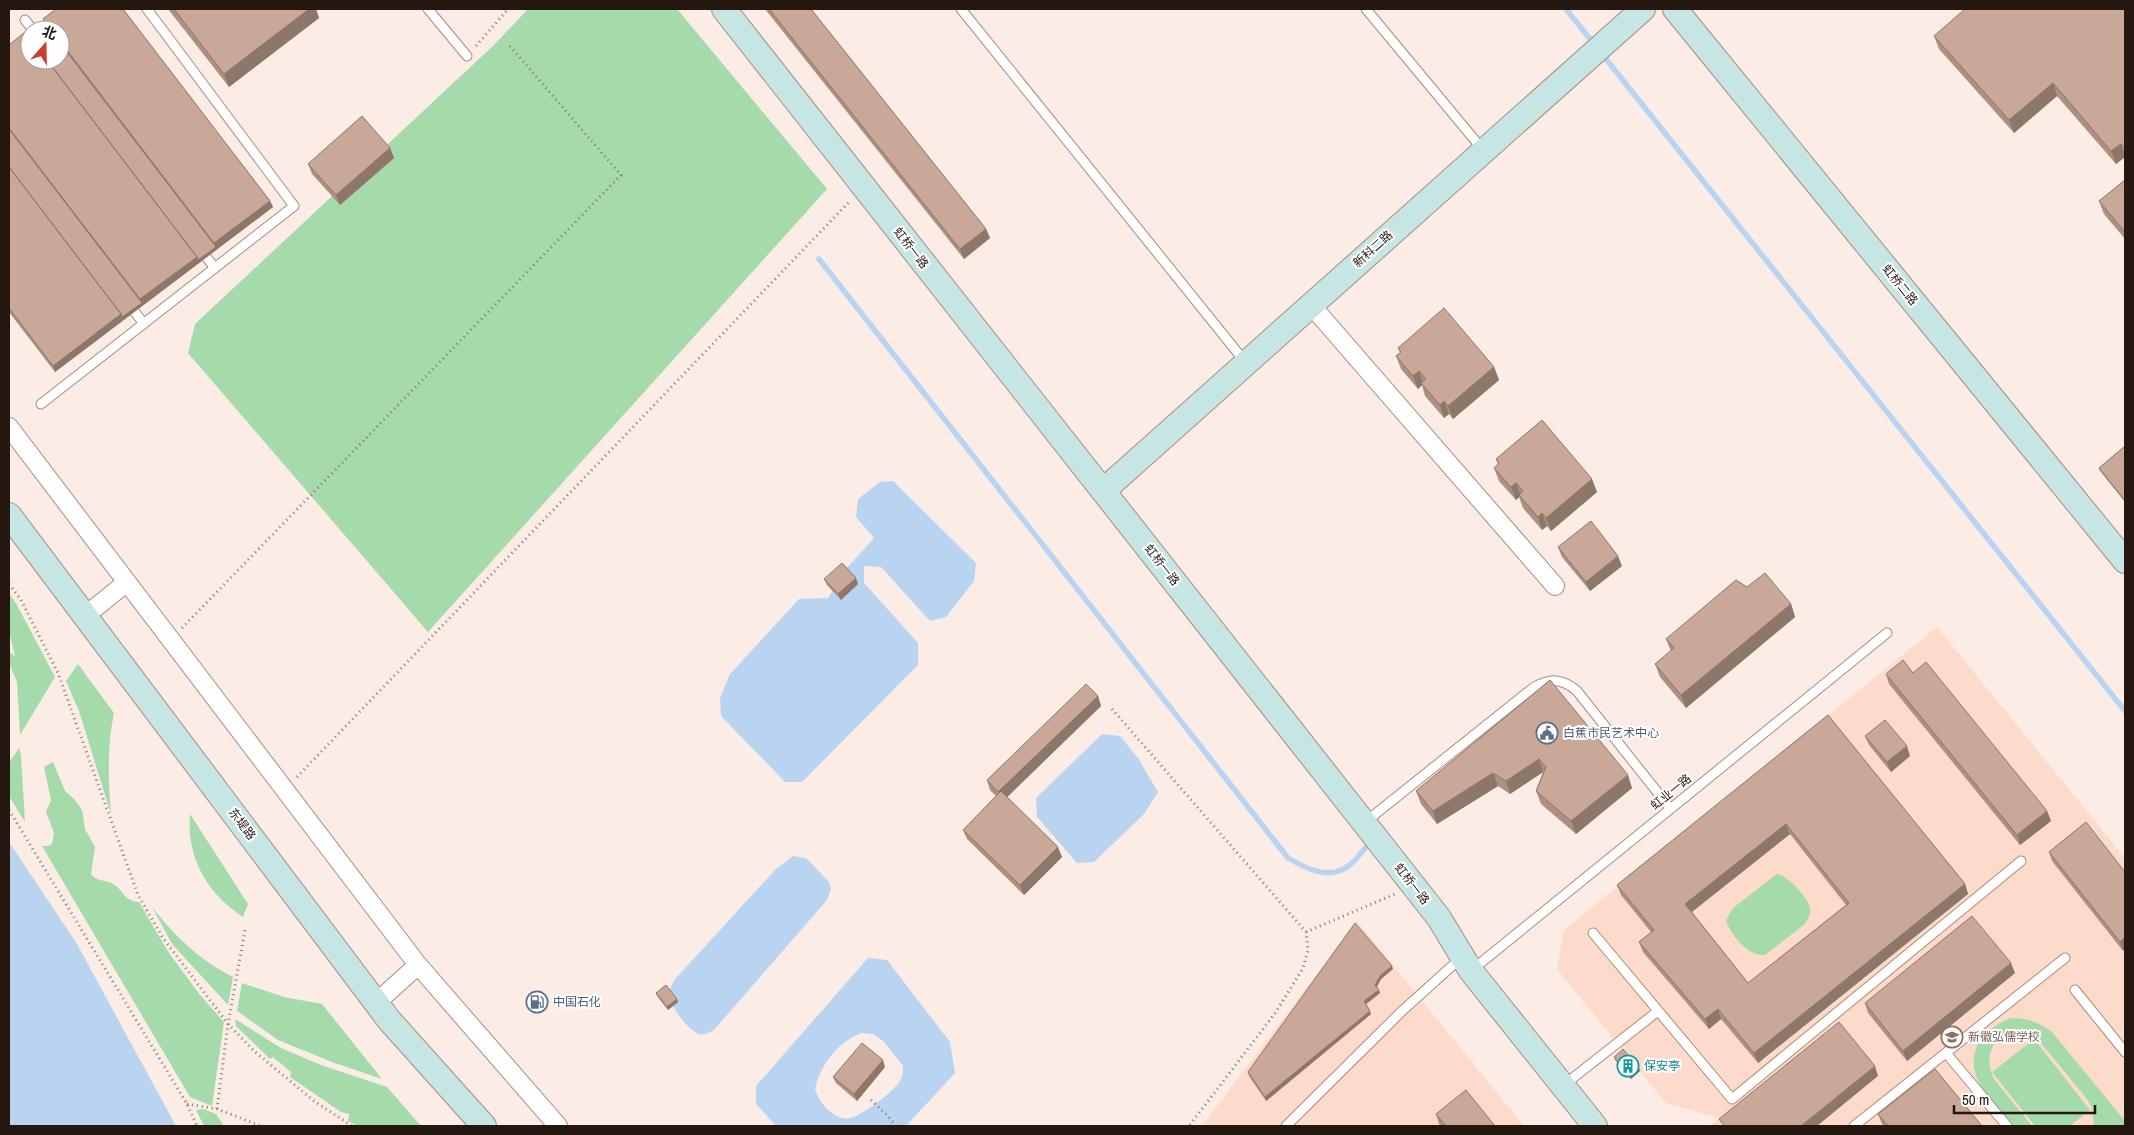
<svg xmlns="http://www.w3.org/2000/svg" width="2134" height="1135" viewBox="0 0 2134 1135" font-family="'Archivo Narrow','Noto Sans SC',sans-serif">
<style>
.built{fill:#fddbca}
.green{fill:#a5daaa}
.water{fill:#b9d4f1;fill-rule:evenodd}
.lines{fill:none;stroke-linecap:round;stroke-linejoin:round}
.stream{stroke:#b9d4f1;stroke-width:5.5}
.lane-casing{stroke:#ab8b7b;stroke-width:11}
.street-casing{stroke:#ab8b7b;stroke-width:20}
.secondary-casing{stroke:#ab8b7b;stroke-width:26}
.path{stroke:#877972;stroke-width:3;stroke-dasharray:1 4;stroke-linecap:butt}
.lane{stroke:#fff;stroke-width:9}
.street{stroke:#fff;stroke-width:18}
.secondary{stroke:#c6e6e5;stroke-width:24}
.wall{fill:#ad9082;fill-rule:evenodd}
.shaded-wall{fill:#8d766a}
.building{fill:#c9a897;stroke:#8d766a;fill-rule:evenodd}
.labels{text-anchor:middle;stroke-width:4;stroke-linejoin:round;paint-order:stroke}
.street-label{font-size:12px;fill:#231710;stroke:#fff}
.service-label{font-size:12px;fill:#4e5e75;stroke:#fff;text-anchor:start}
.education-label{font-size:12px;fill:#785e54;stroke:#fff;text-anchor:start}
.culture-label{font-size:12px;fill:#0d838f;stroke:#fff;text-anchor:start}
</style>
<rect width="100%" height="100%" fill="#fbece5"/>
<!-- built -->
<path class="built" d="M1937,627L2125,858V1126H1710L1719,1118L1666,1103L1557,969L1564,930Z
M1357,921L1524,1126H1202Z"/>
<!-- green -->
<path class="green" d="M528,9H677L827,189L428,632L188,353L195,324L494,45Z
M9,593L17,605L55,677L20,735L17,682L9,663V652L15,656L9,631Z
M78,664L114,713C107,747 108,780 111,814L79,711L66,681Z
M19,748L21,755L25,822L9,796V763Z
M53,762L65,791L75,800L82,810L85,829L95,847L91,874C96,882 105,879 113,884C125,891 123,901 139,902L169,953L200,995L224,1022L212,1106L190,1097L42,846H48L52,844L54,833L46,812L51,800L44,767Z
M190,814L248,904L243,917C208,894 186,858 190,814Z
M1777,874C1787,875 1805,895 1809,904C1812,911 1809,918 1805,924L1765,955C1748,957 1730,934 1726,920L1733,908Z
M152,907C175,936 199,960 233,977L228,1005L172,944Z
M242,983L284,997L322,1004L382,1079L332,1062L278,1040L237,1011Z
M2011,1018C2028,1018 2039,1022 2052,1032L2125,1121V1126H2094L2092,1108L2087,1099L2040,1042C2010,1018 1977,1045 1994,1079L2032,1126H2013C2003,1114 1991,1102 1983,1089C1962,1058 1979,1030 2011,1018Z
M235,1019L281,1048L321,1065L387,1087L421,1126H358L348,1121L349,1114L341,1112L290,1077L291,1072L273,1057L270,1059L236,1026Z
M2034,1039L2090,1110L2070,1126H2035L1992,1072Z
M204,1109L216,1114L224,1126H204L196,1110Z"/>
<!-- water -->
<path class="water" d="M893,481L976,563L974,581L946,617L930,621L881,567L864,566V583L918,643V665L802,782H785L721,716L720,698L730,674L799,599L828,598L846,569L874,538L856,517L858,499L880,482Z
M1102,734L1120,736L1138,758L1158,792L1144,814L1094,862L1077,863L1037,817L1036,798Z
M9,842L77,944L176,1126H9Z
M793,856L806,858L829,882L831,889L827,900L714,1030C709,1032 704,1036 699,1034C686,1029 667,1003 670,989C671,986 674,981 676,978L776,869Z
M868,958L887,960L950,1042L955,1073L906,1126H776L756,1104V1086ZM861,1033L873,1034L883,1041L903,1066C903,1071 903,1076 900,1081C893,1092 864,1114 851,1118C834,1122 819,1102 815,1089C821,1064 837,1043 861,1033Z"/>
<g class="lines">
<!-- stream -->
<path class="stream" d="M1566,9L1595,45
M1602,54L2125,711
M819,259L1288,858C1305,868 1327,880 1347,867C1354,863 1360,854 1366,847"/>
<!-- lane casing -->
<g class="lane-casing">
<path id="lane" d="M428,9L467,56
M961,9L1246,363
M1366,9L1483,150
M25,20L33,30
M200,249L215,268
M128,303L144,324
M41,404L294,206L147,9
M1364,823L1533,688C1550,678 1562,678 1577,691L1670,808
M1593,933L1732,1099L2021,861
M1472,970L1887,633
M2075,990L2125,1052
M1946,1053L2007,1126
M1564,1085L1658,1011
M1286,1126L1402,1011L1462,957
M1854,1126L2065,958"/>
</g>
<!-- street casing -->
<g class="street-casing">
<path id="street" d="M1311,305L1555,586
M9,427L418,965L558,1126
M85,616L127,582
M376,1003L418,965"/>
</g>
<!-- secondary casing -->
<g class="secondary-casing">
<path id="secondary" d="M724,9L1439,918L1471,971L1595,1126
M1675,9L2125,561
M1103,491L1643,9
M9,515L389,1020L484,1126"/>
</g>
<!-- path -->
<path class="path" d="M476,46L508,9
M9,584L21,600L58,673L138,895L163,938L228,1024L254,1051L314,1101L352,1126
M182,628L621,175L508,44
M1112,709L1306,932L1308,950L1303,968L1276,1012L1189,1126
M297,777L850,201
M9,810L187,1104L197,1126
M1306,932L1395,894
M871,1100L888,1116L896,1126
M187,1104L217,1109L261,1126
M217,1109L228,1024L245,930"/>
<!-- lane -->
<use href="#lane" class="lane"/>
<!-- street -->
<use href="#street" class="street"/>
<!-- secondary -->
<use href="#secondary" class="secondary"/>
</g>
<!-- wall -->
<path class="wall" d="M56,9H123L270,201L273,207L55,372L9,312V45L25,32L27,35L30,33V60H60V30H34L44,22L43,19Z
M168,9H316L319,18L229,87Z
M765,9H811L986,229L990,238L964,259Z
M2125,9V157L2116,164L2057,96L2014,133L1939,49L1934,36Z
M390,148L394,158L340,205L312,174L308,164Z
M2125,180V239L2104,214L2099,201Z
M1398,348L1494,367L1499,380L1453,419L1449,414L1444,418L1425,396L1422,385L1418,389L1401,369L1396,356L1400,353Z
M2125,446V502L2100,471L2099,468Z
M1496,459L1597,492L1551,531L1547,526L1542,530L1523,508L1519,497L1516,500L1499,481L1494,468L1498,465Z
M1558,547L1622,566L1590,591L1562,557Z
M824,579L858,584L841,600L827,585Z
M1747,587L1791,604L1795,617L1686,708L1660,677L1655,664L1671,651L1666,639Z
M1913,673L2047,811L2051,821L2020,845L1889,684L1886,674Z
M1550,680L1632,788L1576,834L1541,804L1536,791L1543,772L1510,794L1498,786L1437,824L1421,804L1416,791Z
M1098,696L1101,706L1007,797L1062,857L1024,895L967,839L963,830L996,796L990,790L987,780Z
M1828,715L1965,884L1968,894L1758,1063L1721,1019L1709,1029L1643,952L1639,942L1651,932L1621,895L1617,885ZM1790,834L1846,905L1748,983L1692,912Z
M1865,736L1910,756L1891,772L1869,745Z
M2086,822L2123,951L2052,861L2049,852Z
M1393,969L1381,979L1377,987L1380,993L1365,1004L1371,1014L1266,1101L1249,1076L1248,1072Z
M2015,973L1907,1061L1868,1013L1865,1003Z
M656,993L678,1002L668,1010L657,996Z
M1614,1057L1639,1068L1640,1071L1631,1079L1615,1060Z
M885,1067L857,1101L836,1083L833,1077Z
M1436,1114L1495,1126H1441L1439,1124Z
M1878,1114L1982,1126H1884L1882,1124Z"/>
<!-- shaded-wall -->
<path class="shaded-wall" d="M309,9H316L319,18L229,87L224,74Z
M2053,83L2057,96L2014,133L2009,120Z
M2121,144L2125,157L2116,164L2111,151Z
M390,148L394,158L340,205L336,195Z
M270,201L273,207L55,372L53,366L121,314L142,303L140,299L197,257L216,247L214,243Z
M986,229L990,238L964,259L960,249Z
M1494,367L1499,380L1453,419L1448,406Z
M1419,371L1423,384L1421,383L1422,385L1418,389L1413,376Z
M1444,401L1449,414L1444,418L1440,405Z
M1592,479L1597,492L1551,531L1546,518Z
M1516,483L1521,496L1519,495V497L1516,500L1511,487Z
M1542,513L1547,526L1542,530L1538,517Z
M1618,556L1622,566L1590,591L1586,582Z
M856,578L858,584L841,600L838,594Z
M1791,604L1795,617L1686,708L1681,695Z
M1098,696L1101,706L1002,802L998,792Z
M1907,746L1910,756L1891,772L1887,762Z
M1539,759L1543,772L1510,794L1506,781Z
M1493,773L1498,786L1437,824L1433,811Z
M1628,775L1632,788L1576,834L1571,821Z
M2047,811L2051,821L2020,845L2017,835Z
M1786,824L1790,834L1689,914L1685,904Z
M1058,847L1062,857L1024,895L1020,885Z
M1965,884L1968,894L1758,1063L1754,1053Z
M2125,937V950L2123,951L2120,942Z
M2011,963L2015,973L1907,1061L1903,1051Z
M1392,966L1393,969L1381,979L1376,988L1375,985L1380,976Z
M1379,990L1380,993L1365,1005L1364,1001Z
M677,999L678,1002L668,1010L667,1007Z
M1718,1009L1721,1019L1709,1029L1705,1019Z
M1370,1011L1371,1014L1266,1101L1265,1097Z
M883,1060L885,1067L857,1101L854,1094Z
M1875,1066L1878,1076L1817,1126H1801Z
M1639,1068L1640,1071L1631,1079L1629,1076Z"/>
<!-- building -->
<path class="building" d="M56,9H123L270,201L214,243L60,41V30H51L43,19Z
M174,9H309L224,74Z
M769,9H811L986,229L960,249Z
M1965,9H2125V149L2121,144L2111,151L2053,83L2009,120L1934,36Z
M44,22L50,30H34Z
M25,32L30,38V60H47L197,257L140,299L9,128V45Z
M60,43L216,247L198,260L197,257L47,60H60Z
M362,116L390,148L336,195L308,164Z
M9,129L142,303L122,317L121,314L9,167Z
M9,167L121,314L53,366L9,308Z
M2125,180V232L2099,201Z
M1444,308L1494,367L1448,406L1444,401L1440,405L1421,383L1426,379L1419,371L1413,376L1396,356L1401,352L1398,348Z
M1542,420L1592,479L1546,518L1542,513L1538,517L1519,495L1523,491L1516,483L1511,487L1494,468L1499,463L1496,459Z
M2125,446V501L2099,468Z
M1591,521L1618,556L1586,582L1558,547Z
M842,563L856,578L838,594L824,579Z
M1765,573L1791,604L1681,695L1655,664L1674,648L1666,639L1736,580L1747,587Z
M1903,660L1913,673L1926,662L2047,811L2017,835L1886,674Z
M1550,680L1628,775L1571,821L1536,791L1546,767L1539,759L1506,781L1493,773L1433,811L1416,791Z
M1086,684L1098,696L998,792L987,780Z
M1828,715L1965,884L1754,1053L1718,1009L1705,1019L1639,942L1654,930L1617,885ZM1786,824L1849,903L1748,983L1685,904Z
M1885,720L1907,746L1887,762L1865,736Z
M1001,791L1058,847L1020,885L963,830Z
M2086,822L2125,872V937L2120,942L2049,852Z
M1972,916L2011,963L1903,1051L1865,1003Z
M1355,923L1392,966L1380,976L1375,985L1379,990L1364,1001L1370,1011L1265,1097L1248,1072Z
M666,985L677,999L667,1007L656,993Z
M1839,1022L1875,1066L1801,1126H1724L1719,1119Z
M862,1043L883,1060L854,1094L833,1077Z
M1623,1049L1639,1068L1629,1076L1614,1057Z
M1935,1069L1982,1126H1888L1878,1114Z
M1466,1090L1495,1126H1446L1436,1114Z"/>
<!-- icons -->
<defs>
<g id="civic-ring" transform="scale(1.125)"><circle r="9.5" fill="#fff" stroke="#5c6f8a" stroke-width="1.5"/><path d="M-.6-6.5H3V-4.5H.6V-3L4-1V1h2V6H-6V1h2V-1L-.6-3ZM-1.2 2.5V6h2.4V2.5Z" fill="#5c6f8a"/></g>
<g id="fuel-ring" transform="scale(1.125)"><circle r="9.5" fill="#fff" stroke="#5c6f8a" stroke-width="1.5"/><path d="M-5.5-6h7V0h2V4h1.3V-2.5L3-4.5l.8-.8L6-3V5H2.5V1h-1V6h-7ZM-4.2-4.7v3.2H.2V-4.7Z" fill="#5c6f8a"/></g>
<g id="school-ring" transform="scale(1.125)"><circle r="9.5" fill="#fff" stroke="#8d6e63" stroke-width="1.5"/><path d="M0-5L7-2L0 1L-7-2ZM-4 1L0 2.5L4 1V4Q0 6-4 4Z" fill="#8d6e63"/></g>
<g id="building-ring" transform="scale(1.125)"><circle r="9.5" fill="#fff" stroke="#0f9aa8" stroke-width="1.5"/><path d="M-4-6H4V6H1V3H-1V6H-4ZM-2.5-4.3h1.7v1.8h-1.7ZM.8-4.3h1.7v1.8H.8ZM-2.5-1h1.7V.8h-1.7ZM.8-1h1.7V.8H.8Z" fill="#0f9aa8"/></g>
</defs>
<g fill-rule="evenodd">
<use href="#civic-ring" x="1547" y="733"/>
<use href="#fuel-ring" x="537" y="1002"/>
<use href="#school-ring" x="1952" y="1037"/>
<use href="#building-ring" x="1628" y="1066"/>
</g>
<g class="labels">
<!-- street labels -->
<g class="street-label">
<text transform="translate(911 248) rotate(52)" y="4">虹桥一路</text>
<text transform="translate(1373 249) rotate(-42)" y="4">新科二路</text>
<text transform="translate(1900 285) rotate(51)" y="4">虹桥二路</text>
<text transform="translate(1162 565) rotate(52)" y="4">虹桥一路</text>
<text transform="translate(1671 792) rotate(-39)" y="4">虹业一路</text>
<text transform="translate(242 824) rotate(53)" y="4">东堤路</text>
<text transform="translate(1412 884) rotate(52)" y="4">虹桥一路</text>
</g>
<!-- service labels -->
<g class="service-label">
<text x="1563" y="737">白蕉市民艺术中心</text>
<text x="553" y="1006">中国石化</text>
</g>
<!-- education labels -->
<g class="education-label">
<text x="1968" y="1041">新徽弘儒学校</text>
</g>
<!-- culture labels -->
<g class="culture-label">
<text x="1644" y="1070">保安亭</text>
</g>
</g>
<!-- border -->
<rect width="2134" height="1135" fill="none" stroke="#231710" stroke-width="20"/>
<!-- north arrow -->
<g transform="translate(45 45) rotate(20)"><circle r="24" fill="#ffffff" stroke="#a7a29f"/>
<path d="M0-4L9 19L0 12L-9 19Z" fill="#cb3e36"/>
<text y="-8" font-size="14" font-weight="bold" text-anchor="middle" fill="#231710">北</text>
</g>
<!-- scale -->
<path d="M1954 1105v8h141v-8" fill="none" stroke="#231710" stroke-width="2.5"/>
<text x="1962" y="1105" font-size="15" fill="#231710" stroke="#ffffff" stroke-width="4" paint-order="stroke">50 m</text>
</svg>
